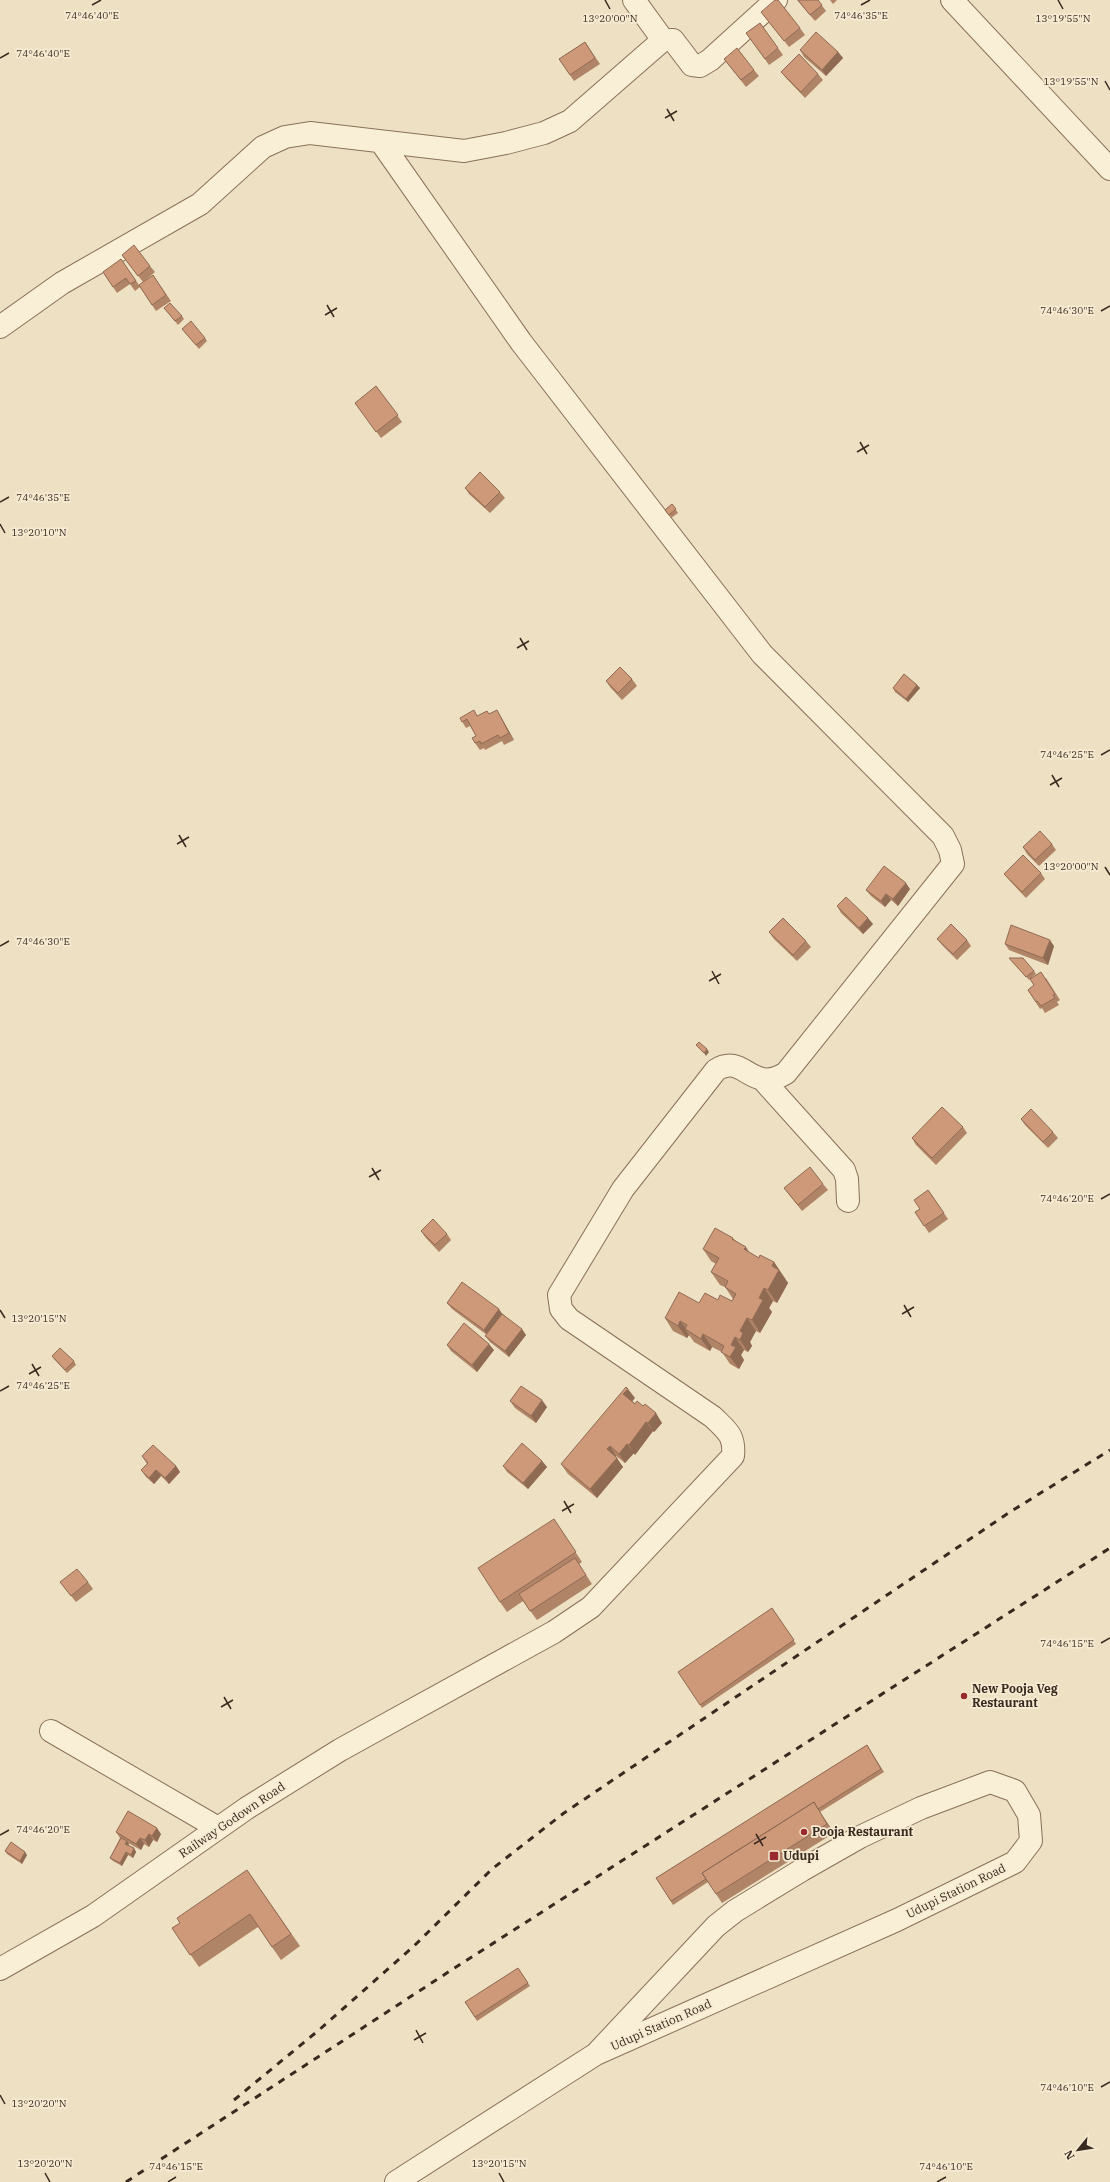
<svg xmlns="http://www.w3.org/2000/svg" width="1110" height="2182" viewBox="0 0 1110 2182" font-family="'IBM Plex Serif',serif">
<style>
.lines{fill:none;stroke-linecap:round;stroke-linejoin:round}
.minor-casing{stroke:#897159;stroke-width:24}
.minor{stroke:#f9eed6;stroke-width:22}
.rail{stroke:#382a1e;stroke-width:3;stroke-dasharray:7 7;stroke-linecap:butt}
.wall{fill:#b08467}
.shaded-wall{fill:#906b54}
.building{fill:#cd9978;stroke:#906b54}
.ticks{fill:none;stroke:#382a1e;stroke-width:1.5}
.poi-dot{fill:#98292c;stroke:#f6ebd2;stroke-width:1.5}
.labels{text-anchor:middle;stroke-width:3.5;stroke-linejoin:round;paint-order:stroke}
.poi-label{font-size:12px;font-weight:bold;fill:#382a1e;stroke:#f6ebd2;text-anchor:start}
.street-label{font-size:12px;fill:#382a1e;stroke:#f6ebd2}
.ticks-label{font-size:10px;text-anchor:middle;fill:#382a1e;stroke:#f6ebd2;stroke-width:3.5;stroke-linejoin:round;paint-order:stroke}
</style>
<rect width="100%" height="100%" fill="#eee0c2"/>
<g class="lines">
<!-- minor casing -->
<g class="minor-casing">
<path id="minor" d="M634,0L663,40
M952,0L1110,169
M0,327L62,283L200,204L263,147L285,137L310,133L464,151L506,143L544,133L570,121L663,40H673L692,65L700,66L710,60L776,0
M764,1081L844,1170L847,1179L848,1201
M51,1731L218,1828
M0,1969L93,1916L247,1808L340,1750L554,1632L591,1607L733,1456C735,1435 727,1431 713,1417L569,1319L561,1309L559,1295L623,1189L716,1070C744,1052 751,1095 786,1073L953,864L950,850L943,836L762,654L521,342L381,142
M396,2182L596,2054L897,1920L1015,1862L1031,1841L1029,1815L1015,1791L990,1782L921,1808L860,1837L802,1870L735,1911L716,1926L596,2054"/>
</g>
<!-- minor -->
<use href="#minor" class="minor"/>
<!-- rail -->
<path class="rail" d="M234,2100L319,2030L414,1946L492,1869L564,1813L1010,1512L1110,1450
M126,2182L453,1969L1110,1548"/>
</g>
<!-- wall -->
<path class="wall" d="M797,0H818L826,11L815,21Z
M830,0H837L833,4Z
M761,12L800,28L805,35L789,47Z
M760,23L783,55L769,65L746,33Z
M585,42L600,64L574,81L559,59Z
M800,50L838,52L843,58L826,76L804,57Z
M724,59L754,70L759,76L746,87Z
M781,72L818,74L823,80L805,98L786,78Z
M122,255L150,266L155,272L143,282Z
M121,259L139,285L153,275L171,301L156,311L140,287L135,291L130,284L117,293L103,272Z
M164,308L182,316L184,319L178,325Z
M182,329L205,338L207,341L199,349Z
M376,386L402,422L381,438L355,403Z
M465,488L500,492L505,498L490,513L469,494Z
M672,504L678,513L671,518L665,510Z
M632,679L637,686L622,700L610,687L606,681Z
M917,685L920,688L908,702L895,692L893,688Z
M487,711L489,714L501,717L514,740L504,745L502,741L485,750L484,748L480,750L475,743L476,736L470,726L466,728L460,718L478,716Z
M1052,844L1056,850L1039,866L1027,854L1023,847Z
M1041,873L1045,879L1026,898L1009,880L1004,874Z
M910,889L898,906L891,900L885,907L871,896L866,890Z
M837,906L873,924L863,934L841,913Z
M769,932L806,941L811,947L797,961L774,939Z
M937,939L967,940L971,946L957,960L942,945Z
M1005,944L1054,946L1048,965L1009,950Z
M1009,958L1034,971L1036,974L1032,977L1046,978L1060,1000L1057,1002L1059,1005L1045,1013L1042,1008L1040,1009L1028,990L1034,985L1030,979L1029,980Z
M1021,1119L1053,1132L1058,1138L1048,1148L1025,1125Z
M963,1127L967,1133L936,1165L916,1145L912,1138Z
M823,1184L828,1190L802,1211L784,1188Z
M928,1190L948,1219L929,1233L915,1212L920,1209Z
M421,1231L447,1234L451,1240L439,1252L425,1237Z
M733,1238L736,1241L749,1252L759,1258L774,1262L788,1283L777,1303L773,1301L769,1308L772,1312L760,1333L756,1331L750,1342L752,1346L748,1352L744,1350L741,1355L744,1360L739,1369L730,1364L722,1352L712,1347L710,1351L694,1342L689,1335L687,1338L673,1331L665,1318L699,1303L718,1300L732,1301L733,1299L725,1287L720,1285L711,1272L716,1264L711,1261L703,1249Z
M447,1303L503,1314L526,1335L509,1357L490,1342L485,1336L487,1335L452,1309Z
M447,1345L494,1350L477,1372L451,1351Z
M52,1356L74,1361L76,1365L67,1373L54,1359Z
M635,1398L632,1401L662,1423L654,1432L653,1431L635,1455L634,1453L625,1463L616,1456L615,1457L623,1467L597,1498L568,1474L561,1464Z
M510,1401L547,1407L536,1423L515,1408Z
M142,1456L176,1466L180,1472L169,1484L161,1476L154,1484L146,1477L141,1470L147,1464Z
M542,1461L547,1467L528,1489L507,1472L503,1466Z
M554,1519L582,1562L579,1564L592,1584L537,1620L523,1601L507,1612L500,1602Z
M60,1582H88L93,1589L76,1602Z
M772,1608L796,1644L702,1708L700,1705Z
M867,1745L884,1772L820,1812L834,1833L722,1903L708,1882L673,1905L656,1878Z
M116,1832L161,1834L157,1842L153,1840L149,1847L144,1844L141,1850L128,1843L129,1844L128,1845L134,1848L136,1852L133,1858L128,1855L122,1866L113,1861L110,1858L120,1838Z
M5,1851L27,1855L22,1864L7,1854Z
M247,1870L300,1946L281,1960L258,1927L199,1967L172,1928L180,1923Z
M518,1968L530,1986L477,2021L465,2002Z"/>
<!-- shaded-wall -->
<path class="shaded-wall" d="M838,52L843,58L826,76L822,70Z
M917,685L920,688L908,702L906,699Z
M497,710L501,717L514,740L509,733Z
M906,883L910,889L898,906L893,899Z
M886,894L891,900L885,907L881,901Z
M868,918L873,924L863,934L859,928Z
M1050,940L1054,946L1048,965L1043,958Z
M707,1049L709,1052L706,1056L704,1053Z
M746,1247L754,1260L744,1249Z
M774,1262L788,1283L777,1303L768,1290L772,1266Z
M764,1288L773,1301L769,1308L772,1312L760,1333L752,1320L759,1298Z
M499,1309L503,1315L488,1336L484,1330Z
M747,1318L756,1331L750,1342L752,1346L748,1352L740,1340V1331Z
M680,1321L687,1330L685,1329L689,1335L687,1338L678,1326Z
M522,1329L526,1335L509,1357L505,1351Z
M703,1334L712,1347L710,1351L701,1339Z
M735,1337L744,1350L741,1355L744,1360L739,1369L730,1357L731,1345Z
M489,1344L494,1350L477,1372L472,1365Z
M628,1389L635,1398L630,1404L623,1394Z
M542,1400L547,1407L536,1423L531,1416Z
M656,1413L662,1423L654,1432L648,1423Z
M646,1422L653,1431L635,1455L629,1445Z
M627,1444L634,1453L625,1463L619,1454Z
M610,1446L616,1456L614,1459L607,1449Z
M617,1458L623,1467L597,1498L590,1489Z
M542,1461L547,1467L528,1489L523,1483Z
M176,1466L180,1472L169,1484L165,1478Z
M156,1470L161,1476L154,1484L149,1478Z
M814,1802L820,1812L834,1833L827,1824Z
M157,1828L161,1834L157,1842L152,1836Z
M149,1834L153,1840L149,1847L145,1840Z
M140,1838L144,1844L141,1850L136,1844Z
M127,1841L129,1844L127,1847L125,1844Z
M134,1848L136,1852L133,1858L131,1855Z
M25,1852L27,1855L22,1864L20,1861Z
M126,1852L128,1855L122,1866L120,1863Z"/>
<!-- building -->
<path class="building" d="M775,0H778L800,28L784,41L761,12Z
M798,0H818L822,5L810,15Z
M760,23L778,48L765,59L746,33Z
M816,32L838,52L822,70L800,50Z
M585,42L595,58L570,75L559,59Z
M737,48L754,70L741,80L724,59Z
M799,54L818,74L801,92L781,72Z
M134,245L150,266L138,276L122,255Z
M121,259L136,281L130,284L126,278L113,287L103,272Z
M153,275L166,295L152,305L139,285Z
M170,303L182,316L175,321L164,308Z
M191,321L205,338L196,345L182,329Z
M376,386L398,415L376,432L355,403Z
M480,472L500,492L485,507L465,488Z
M672,504L676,509L669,515L665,510Z
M620,667L632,679L618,693L606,681Z
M904,674L917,685L906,699L893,688Z
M474,710L477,716L487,711L489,714L497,710L509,733L500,738L498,735L481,744L480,741L475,743L472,738L476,736L467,719L462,722L460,718Z
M1040,831L1052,844L1035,860L1023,847Z
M1023,855L1041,873L1022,892L1004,874Z
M884,866L906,883L893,899L886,894L881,901L866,890Z
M846,897L868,918L859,928L837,906Z
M783,918L806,941L793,955L769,932Z
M951,924L967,940L953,954L937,939Z
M1011,925L1050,940L1043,958L1005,944Z
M1009,958H1023L1034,971L1026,977Z
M1041,972L1055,994L1053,995L1055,998L1041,1006L1037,1001L1036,1002L1028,990L1034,985L1030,979Z
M699,1042L707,1049L704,1053L696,1045Z
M942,1107L963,1127L932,1158L912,1138Z
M1031,1109L1053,1132L1043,1142L1021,1119Z
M810,1167L823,1184L798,1205L784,1188Z
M928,1190L944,1213L924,1226L915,1212L920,1209L914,1200Z
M433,1219L447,1234L435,1245L421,1231Z
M715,1228L733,1238L732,1239L746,1247L744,1249L759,1258L760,1255L774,1262L772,1266L779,1270L768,1290L764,1288L759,1298L763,1300L752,1320L747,1318L740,1331L743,1333L740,1340L735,1337L731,1345L736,1347L730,1357L721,1352L724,1346L703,1334L701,1339L685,1329L687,1325L680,1321L678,1326L665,1318L679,1292L699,1303L705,1293L718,1300L720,1295L732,1301L736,1294L725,1287L728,1281L711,1272L719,1258L703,1249Z
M462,1282L499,1309L484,1330L447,1303Z
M502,1314L522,1329L505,1351L485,1336Z
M464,1323L489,1344L472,1365L447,1345Z
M60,1348L74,1361L65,1370L52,1356Z
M521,1386L542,1400L531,1416L510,1401Z
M626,1387L628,1389L623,1394L635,1404L637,1401L643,1406L645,1404L656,1413L648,1423L646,1422L629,1445L627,1444L619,1454L610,1446L607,1449L617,1458L590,1489L561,1464Z
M522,1443L542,1461L523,1483L503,1466Z
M153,1445L176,1466L165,1478L156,1470L149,1478L141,1470L148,1463L142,1456Z
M554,1519L576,1552L500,1602L478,1568Z
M575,1558L586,1575L530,1611L519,1594Z
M77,1569L88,1582L71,1596L60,1582Z
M772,1608L794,1640L700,1705L678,1672Z
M867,1745L881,1769L818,1809L814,1802L702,1873L706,1879L671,1901L656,1878Z
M814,1802L827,1824L716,1894L702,1873Z
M128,1811L157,1828L152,1836L149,1834L145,1840L140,1838L136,1844L116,1832Z
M121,1838L127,1841L125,1844L134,1848L131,1855L126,1852L120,1863L110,1858Z
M11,1842L25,1852L20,1861L5,1851Z
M247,1870L291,1934L272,1947L250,1914L190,1955L172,1928L180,1923L177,1918Z
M518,1968L528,1983L475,2017L465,2002Z"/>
<!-- ticks -->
<path class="ticks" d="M605,0L610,9M1058,0L1063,9M92,5L101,0M861,5L870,0M0,58L9,53M1105,81L1110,90M667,109L674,121M665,118L677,111M327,305L334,317M1101,311L1110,306M325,315L337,308M860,442L867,454M857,452L869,445M0,502L9,497M0,524L5,533M520,638L527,650M517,648L529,641M1101,755L1110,750M1052,775L1059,787M1050,785L1062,778M179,835L186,847M177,844L189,837M1105,867L1110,875M0,946L9,941M712,971L719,984M709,981L721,974M372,1168L379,1180M369,1177L381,1170M1101,1199L1110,1194M904,1305L911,1317M0,1310L5,1318M902,1314L914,1307M32,1364L39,1376M29,1374L41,1367M0,1391L9,1386M564,1501L571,1513M562,1511L574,1504M1101,1643L1110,1638M224,1697L231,1709M221,1707L233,1700M756,1834L763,1846M0,1835L9,1830M754,1844L766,1837M416,2030L423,2043M414,2040L426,2033M1101,2087L1110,2082M0,2095L5,2104M45,2173L50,2182M499,2173L504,2182M168,2182L176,2177M937,2182L946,2177"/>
<!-- markers -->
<g class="poi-dot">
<circle cx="964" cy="1696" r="4"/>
<circle cx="804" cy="1832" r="4"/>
<rect x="769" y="1851" width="10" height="10" rx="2"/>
</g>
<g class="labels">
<!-- poi labels -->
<g class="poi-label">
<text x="972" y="1693">New Pooja Veg<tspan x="972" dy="14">Restaurant</tspan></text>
<text x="812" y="1836">Pooja Restaurant</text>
<text x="783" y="1860">Udupi</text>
</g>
<!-- street labels -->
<g class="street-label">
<text transform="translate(232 1820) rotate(-34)" y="4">Railway Godown Road</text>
<text transform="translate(956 1891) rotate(-26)" y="4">Udupi Station Road</text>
<text transform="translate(661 2025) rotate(-24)" y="4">Udupi Station Road</text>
</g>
</g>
<g class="ticks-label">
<text x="92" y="19">74°46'40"E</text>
<text x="861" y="19">74°46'35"E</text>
<text x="610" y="22">13°20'00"N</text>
<text x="1063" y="22">13°19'55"N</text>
<text x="43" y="57">74°46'40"E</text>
<text x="1071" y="85">13°19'55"N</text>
<text x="1067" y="314">74°46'30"E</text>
<text x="43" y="501">74°46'35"E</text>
<text x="39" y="536">13°20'10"N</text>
<text x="1067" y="758">74°46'25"E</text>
<text x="1071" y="870">13°20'00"N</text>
<text x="43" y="945">74°46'30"E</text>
<text x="1067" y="1202">74°46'20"E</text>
<text x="39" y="1322">13°20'15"N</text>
<text x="43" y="1389">74°46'25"E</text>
<text x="1067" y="1647">74°46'15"E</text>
<text x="43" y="1833">74°46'20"E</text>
<text x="1067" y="2091">74°46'10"E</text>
<text x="39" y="2107">13°20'20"N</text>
<text x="45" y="2167">13°20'20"N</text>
<text x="499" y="2167">13°20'15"N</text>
<text x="176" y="2170">74°46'15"E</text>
<text x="946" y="2170">74°46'10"E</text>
</g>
<!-- north arrow -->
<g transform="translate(1078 2150) rotate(240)" stroke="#f6ebd2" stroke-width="3" paint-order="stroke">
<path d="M0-3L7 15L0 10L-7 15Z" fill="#382a1e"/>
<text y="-6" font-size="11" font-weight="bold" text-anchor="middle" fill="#382a1e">N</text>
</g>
</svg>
